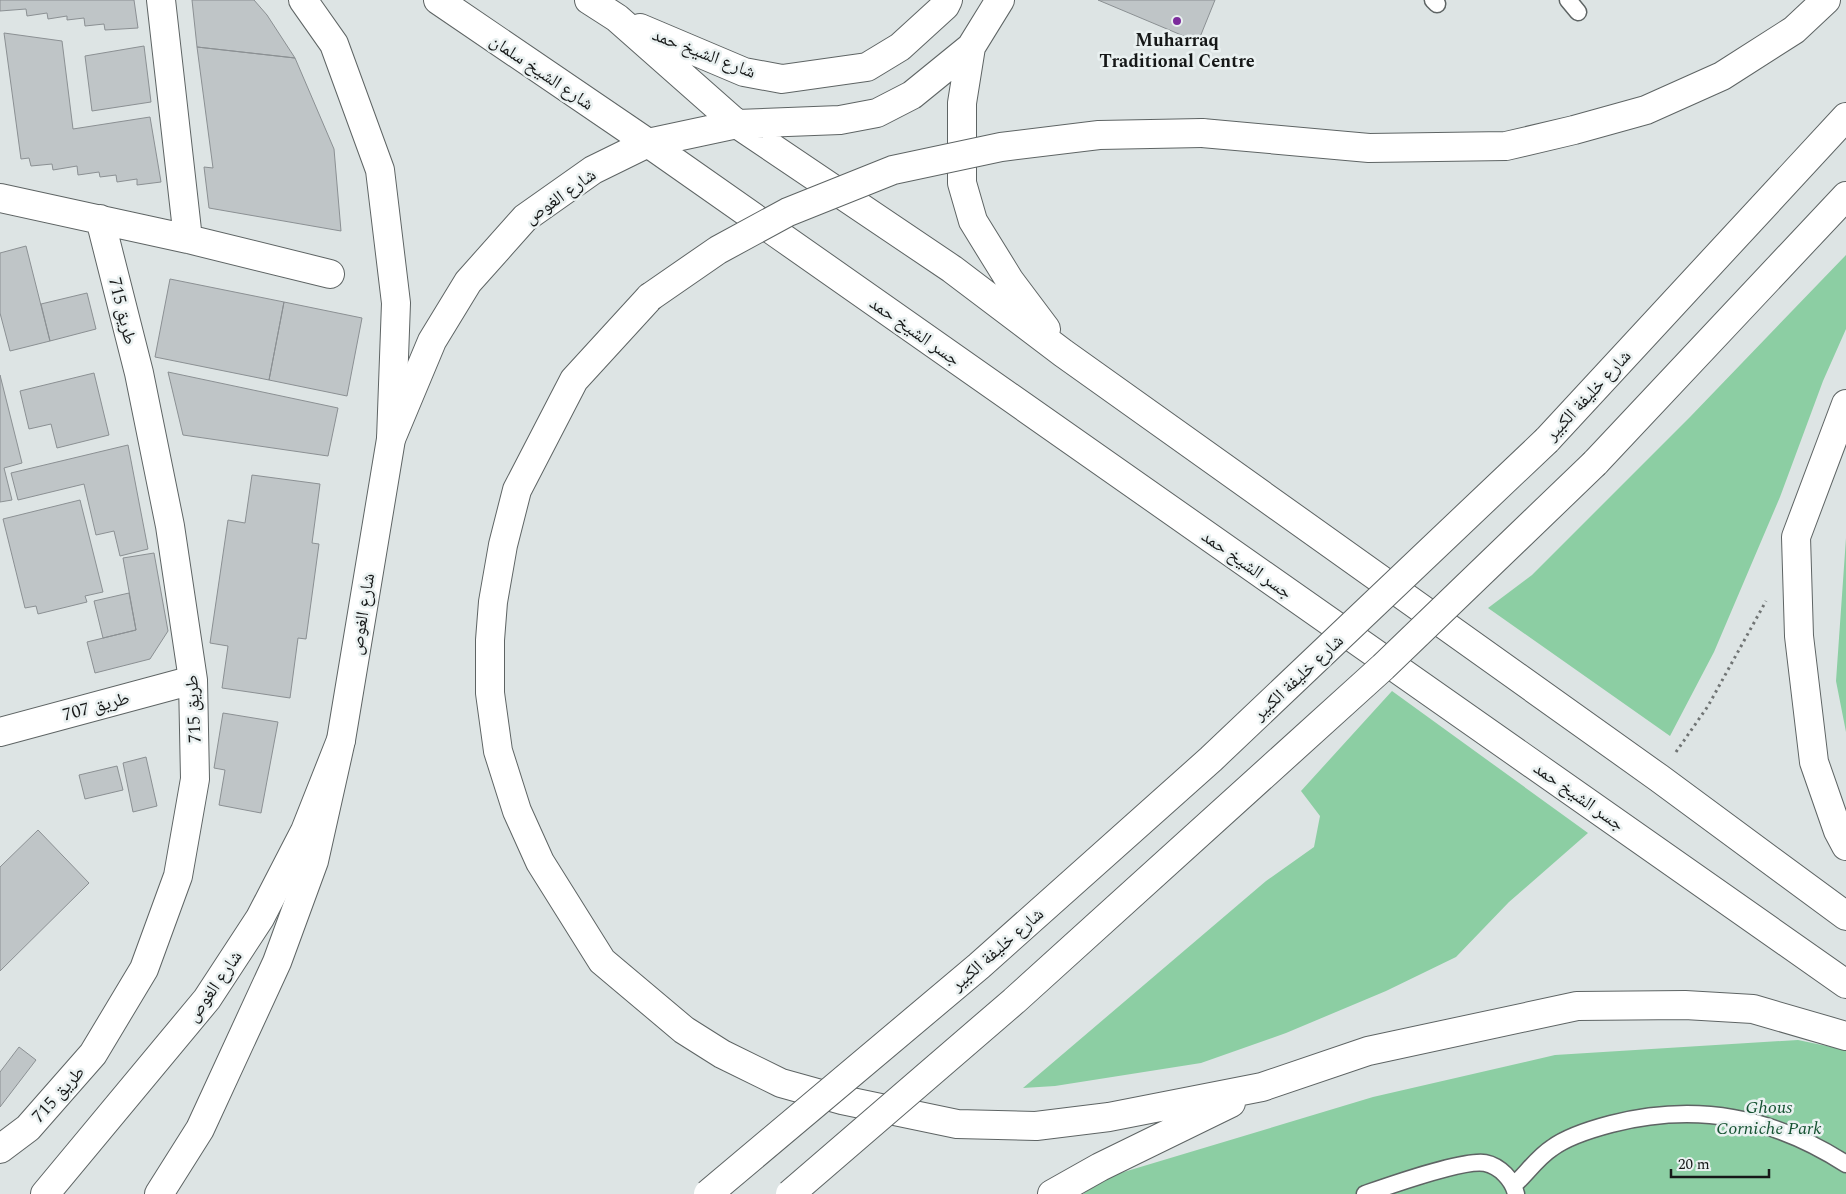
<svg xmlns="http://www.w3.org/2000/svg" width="1846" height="1194" viewBox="0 0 1846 1194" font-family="Spectral,'Noto Naskh Arabic',serif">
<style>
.green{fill:#8ccea3}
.building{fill:#bfc5c7;stroke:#8b9093}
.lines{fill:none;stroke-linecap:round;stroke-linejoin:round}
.lane-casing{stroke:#5e6464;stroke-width:19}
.street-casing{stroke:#5e6464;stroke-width:30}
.secondary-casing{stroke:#5e6464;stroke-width:30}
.primary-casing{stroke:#5e6464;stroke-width:30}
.path{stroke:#707474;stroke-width:3;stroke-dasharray:2.5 4;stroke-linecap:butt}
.lane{stroke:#fff;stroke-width:16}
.street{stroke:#fff;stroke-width:28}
.secondary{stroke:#fff;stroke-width:28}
.primary{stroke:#fff;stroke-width:28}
.primary-bridge-casing{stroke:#5e6464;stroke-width:30;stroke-linecap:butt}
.primary-bridge{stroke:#fff;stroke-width:28}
.poi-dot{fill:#7c2c9c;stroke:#eaf1f1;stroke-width:2}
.labels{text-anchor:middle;stroke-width:5;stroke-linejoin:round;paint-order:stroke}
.poi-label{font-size:18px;font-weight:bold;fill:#161818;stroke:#eaf1f1}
.street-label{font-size:18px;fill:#161818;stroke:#eaf1f1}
.park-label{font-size:18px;font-style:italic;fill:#155231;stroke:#eaf1f1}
</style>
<rect width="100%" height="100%" fill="#dde4e4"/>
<!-- green -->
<path class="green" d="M1846,255V329L1823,381L1780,497L1714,652L1670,736L1488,608L1532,575L1690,417Z
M1846,538V732L1836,681Z
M1392,691L1588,833L1509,902L1456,957L1386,991L1286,1033L1201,1063L1055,1086L1023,1088L1266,881L1314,847L1320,816L1301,791Z
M1798,1040L1846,1050V1194H1083L1107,1177L1373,1097L1555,1055Z"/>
<!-- building -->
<path class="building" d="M0,0H134L138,28L105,30L104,24L85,26L84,18L67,20V16L48,19L47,13L27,16L26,9L0,11Z
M192,0H254L267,15L295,58L197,47Z
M1098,0H1215L1198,42Z
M4,33L62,41L73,129L150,117L161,182L137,185V179L117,182L116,175L100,177L99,172L78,175L77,166L53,170L52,164L31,166L29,158L21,159Z
M144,46L151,102L92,111L85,56Z
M197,47L295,58L334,149L341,231L209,208L204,167L213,168Z
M26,246L50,341L10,351L0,313V253Z
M170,279L284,302L269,380L155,357Z
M87,293L96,329L50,341L41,304Z
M284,302L362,318L347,396L269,380Z
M168,372L338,408L328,456L183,435Z
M94,373L109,435L57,448L51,424L29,429L20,391Z
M0,375L22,463L4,468L12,500L0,502Z
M128,445L148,549L120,556L114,531L96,535L84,484L18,500L11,473Z
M252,475L320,484L312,543L319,544L306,639L298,638L290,698L222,688L228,646L210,643L228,520L245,523Z
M80,500L103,592L85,596L87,602L38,614L36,606L25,608L3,519Z
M154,553L168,631L150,659L95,673L87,642L136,630L123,558Z
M129,593L136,630L103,638L94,601Z
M223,713L278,722L261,813L219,805L225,770L214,768Z
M146,757L157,806L133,812L123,763Z
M117,766L123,790L85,799L79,775Z
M38,830L89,883L0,971V867Z
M19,1047L36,1060L0,1107V1072Z"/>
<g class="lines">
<!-- lane casing -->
<g class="lane-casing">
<path id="lane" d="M1433,0L1437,4
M1568,0L1578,12
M1514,1185C1526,1174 1538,1157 1552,1148C1568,1136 1592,1129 1611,1124C1697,1102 1773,1117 1846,1164
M1365,1194C1388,1186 1464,1159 1485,1163C1500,1166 1513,1180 1516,1194"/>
</g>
<!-- street casing -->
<g class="street-casing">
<path id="street" d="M161,0L188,239
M0,198L188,239L330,274
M0,732L193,680
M0,1149L28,1128L93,1054L144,969L178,876L195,779L193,680L170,526L139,373L100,219
M45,1194L207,999L260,918L305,831L341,740L391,439L432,341L468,282L525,218L593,170L648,143"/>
</g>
<!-- secondary casing -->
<g class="secondary-casing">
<path id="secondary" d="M303,0L334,44L380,170L396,303L391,439
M438,0L648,143L1846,984
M589,0L617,18L737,124L952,269L1063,353L1659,778L1846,916
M640,28L744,72L782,79L867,67L900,47L945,6L948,0
M971,47L962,103V183L973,221L1010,281L1046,329
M648,143L737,124L840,120L877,113L912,95L971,47L1000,0"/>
</g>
<!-- primary casing -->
<g class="primary-casing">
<path id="primary" d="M1202,133L1369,148L1506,146L1574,130L1646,110L1722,76L1794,30L1826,0
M650,297L574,380L517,490L503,545L493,602L490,640V693L498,751L517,811L540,862L602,961L684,1030L722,1054L781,1083L842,1100L957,1124L1036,1126L1109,1117L1262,1087L1368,1051L1577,1006L1685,1005L1753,1009L1846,1036
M1846,404L1796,537L1799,636L1814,762L1838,831L1846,846
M1547,440L1846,117
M1595,463L1846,196
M159,1194L200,1129L277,962L314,861L341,740
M1052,1194L1100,1167L1231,1103"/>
</g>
<!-- path -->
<path class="path" d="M1676,752L1708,706L1766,601"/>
<!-- lane -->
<use href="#lane" class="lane"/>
<!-- street -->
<use href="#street" class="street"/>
<!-- secondary -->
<use href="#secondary" class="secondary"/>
<!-- primary -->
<use href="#primary" class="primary"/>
<!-- primary-bridge casing -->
<g class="primary-bridge-casing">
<path id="primary-bridge" d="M650,297L718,250L788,212L893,170L1001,147L1099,135L1202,133
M708,1194L979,966L1211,759L1547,440
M790,1194L1014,1001L1383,667L1595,463"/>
</g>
<!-- primary-bridge -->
<use href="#primary-bridge" class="primary-bridge"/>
</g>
<!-- markers -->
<circle class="poi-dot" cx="1177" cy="21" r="5"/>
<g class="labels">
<!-- poi labels -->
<g class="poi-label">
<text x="1177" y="46">Muharraq<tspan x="1177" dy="21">Traditional Centre</tspan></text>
</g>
<!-- street labels -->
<g class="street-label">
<text transform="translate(704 53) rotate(21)" y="6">شارع الشيخ حمد</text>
<text transform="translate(542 72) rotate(34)" y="6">شارع الشيخ سلمان</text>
<text transform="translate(560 196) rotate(-35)" y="6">شارع الغوص</text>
<text transform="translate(123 311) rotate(76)" y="6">طريق 715</text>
<text transform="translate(915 331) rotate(35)" y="6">جسر الشيخ حمد</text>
<text transform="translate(1588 395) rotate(-47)" y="6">شارع خليفة الكبير</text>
<text transform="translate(1247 564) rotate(35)" y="6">جسر الشيخ حمد</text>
<text transform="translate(362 614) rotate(-81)" y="6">شارع الغوص</text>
<text transform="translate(1298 677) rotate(-43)" y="6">شارع خليفة الكبير</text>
<text transform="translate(96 706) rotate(-15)" y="6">طريق 707</text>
<text transform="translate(193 709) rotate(-93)" y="6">طريق 715</text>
<text transform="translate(1579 796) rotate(35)" y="6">جسر الشيخ حمد</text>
<text transform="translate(997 949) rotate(-41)" y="6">شارع خليفة الكبير</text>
<text transform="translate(214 986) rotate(-55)" y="6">شارع الغوص</text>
<text transform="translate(58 1094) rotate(-48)" y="6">طريق 715</text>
</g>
<!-- park labels -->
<g class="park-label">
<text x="1769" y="1113">Ghous<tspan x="1769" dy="21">Corniche Park</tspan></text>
</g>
</g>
<!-- scale -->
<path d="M1671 1169v8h98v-8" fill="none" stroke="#161818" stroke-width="2.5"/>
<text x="1678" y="1169" font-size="15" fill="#161818" stroke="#eaf1f1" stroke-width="4" paint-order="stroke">20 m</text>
</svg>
